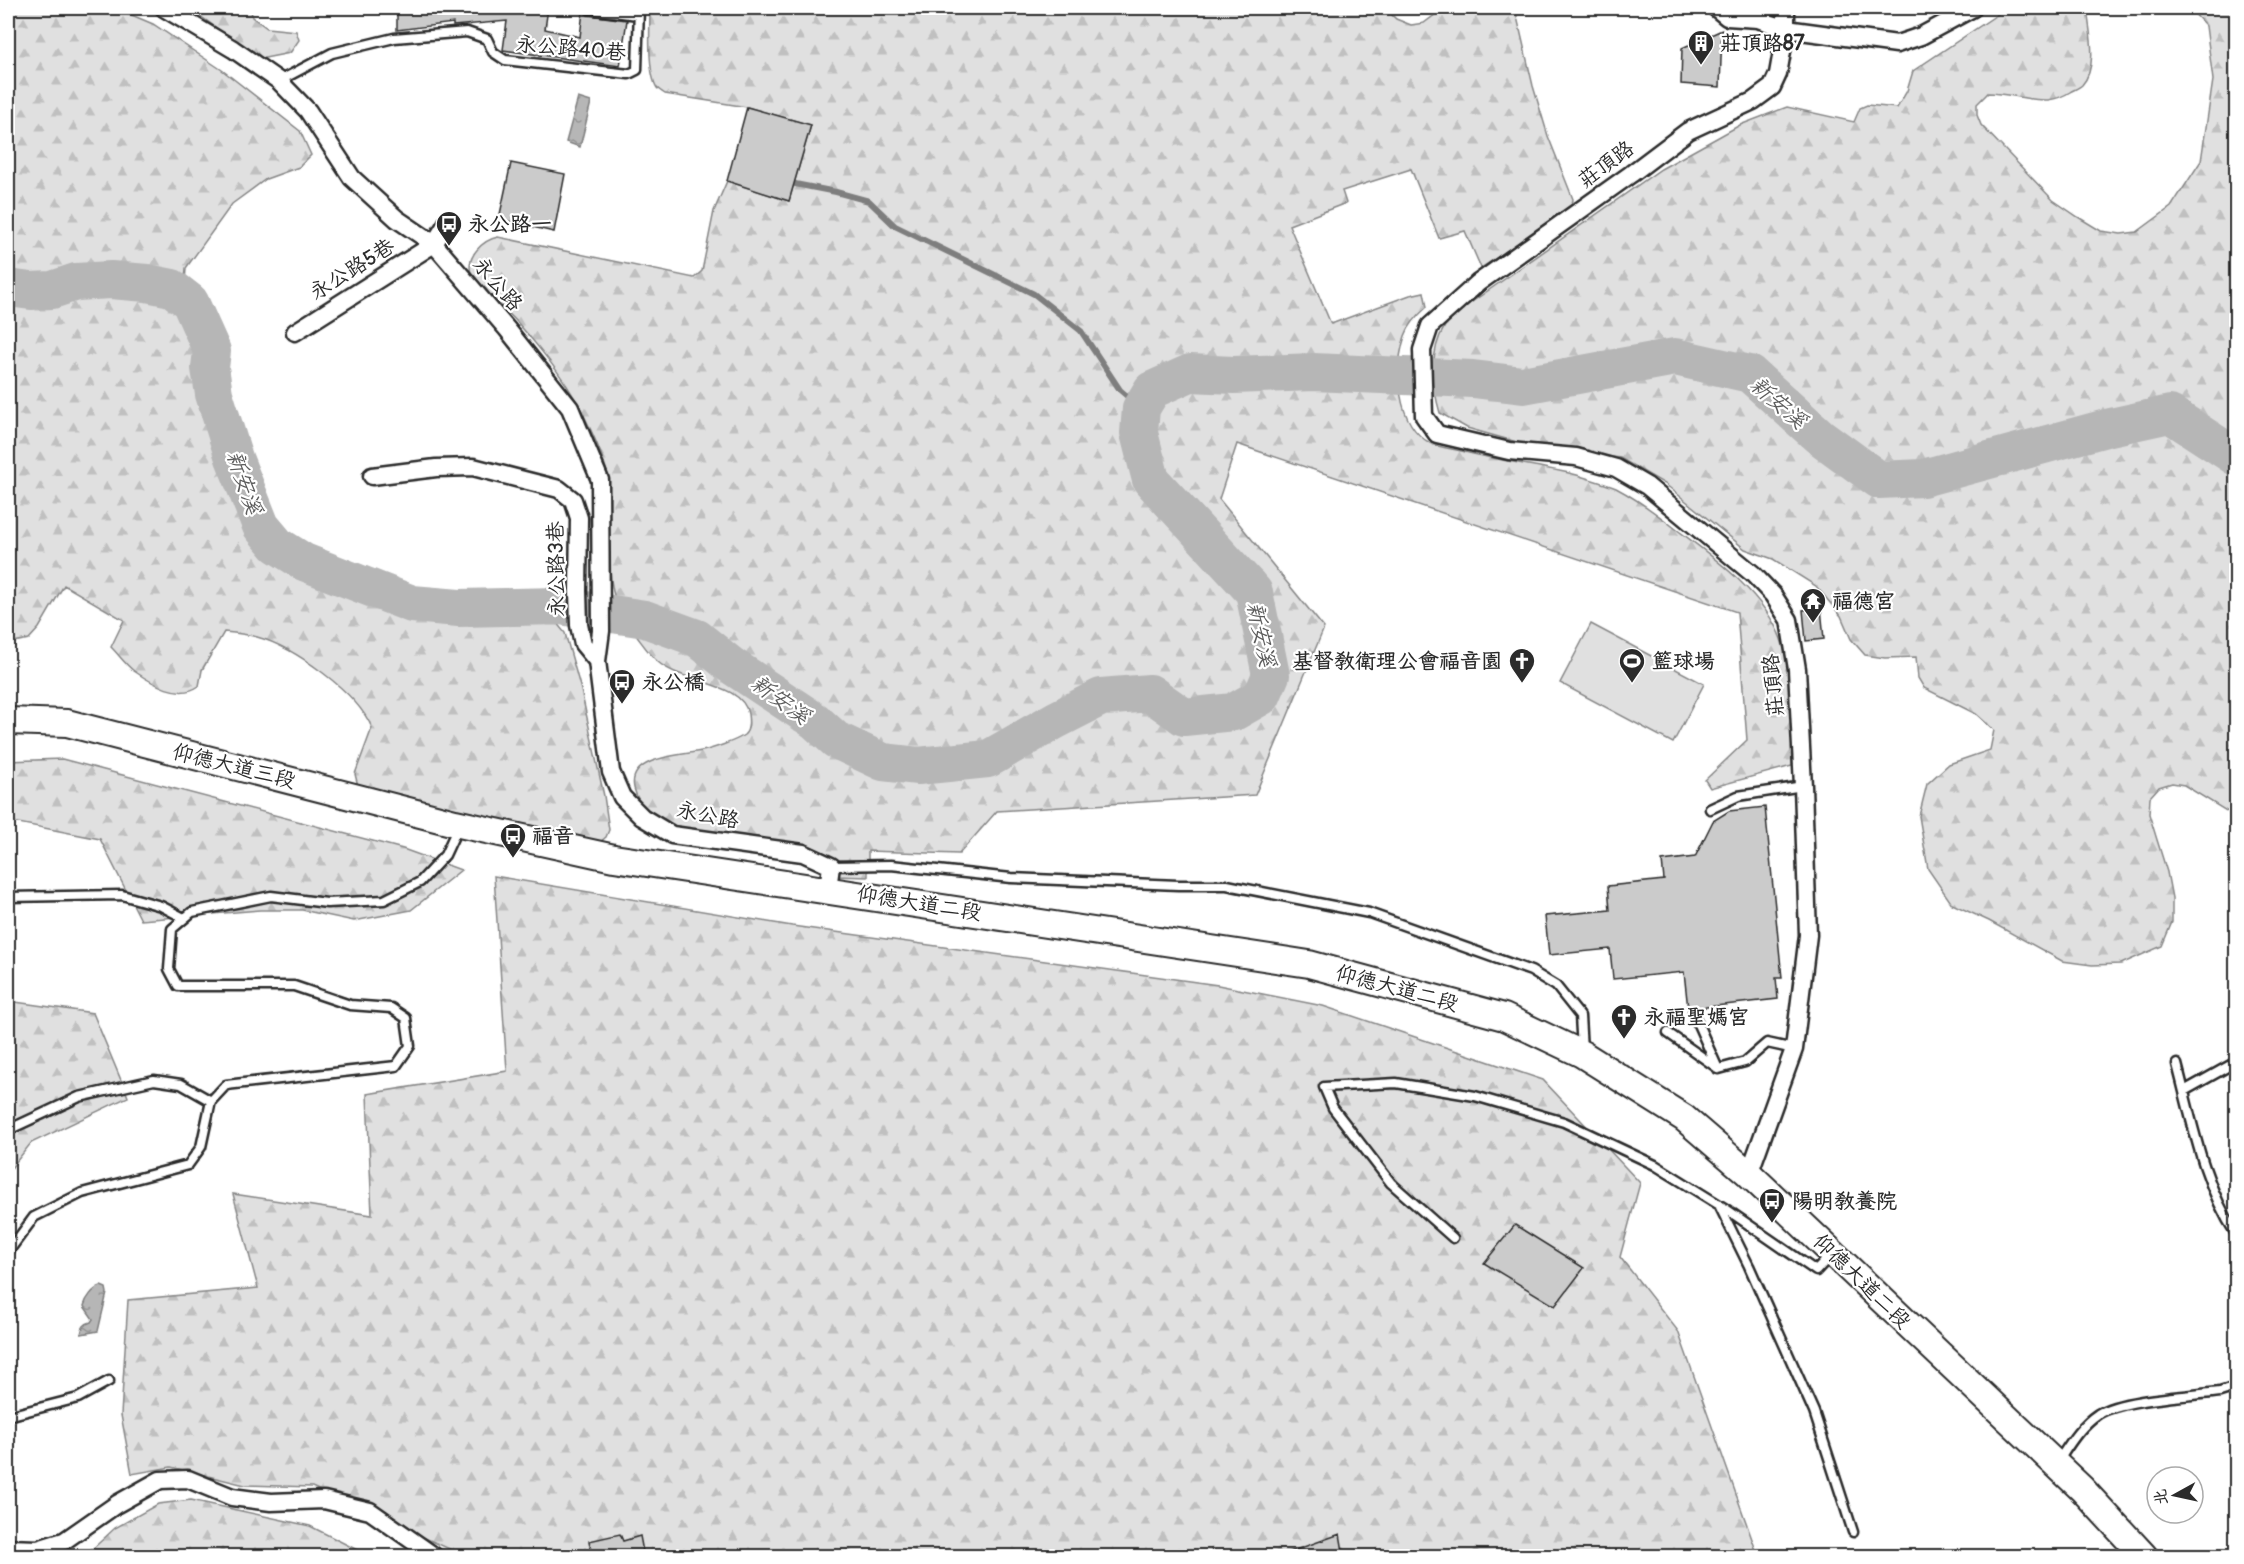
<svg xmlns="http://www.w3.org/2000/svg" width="2244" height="1564" viewBox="0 0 2244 1564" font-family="Pangolin,'LXGW WenKai TC',sans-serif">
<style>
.forest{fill:url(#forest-firs);stroke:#868686;stroke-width:1.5}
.pitch{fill:#e0e0e0;stroke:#868686;stroke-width:1.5}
.water{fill:url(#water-ripples);stroke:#7e7e7e;stroke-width:1.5}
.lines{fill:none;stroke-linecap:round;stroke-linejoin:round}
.stream{stroke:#7e7e7e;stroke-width:6}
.river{stroke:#b6b6b6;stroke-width:38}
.building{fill:#cbcbcb;stroke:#2b2b2b;stroke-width:1.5}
.service-casing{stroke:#2b2b2b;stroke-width:13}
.minor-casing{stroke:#2b2b2b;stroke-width:21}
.primary-casing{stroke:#2b2b2b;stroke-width:30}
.service{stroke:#fff;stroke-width:8}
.minor{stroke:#fff;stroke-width:16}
.primary{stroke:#fff;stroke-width:26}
.labels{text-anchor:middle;stroke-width:4.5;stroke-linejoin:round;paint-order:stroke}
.poi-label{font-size:21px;font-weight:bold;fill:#2b2b2b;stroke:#fff;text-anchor:start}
.street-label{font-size:21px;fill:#2b2b2b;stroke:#fff}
.water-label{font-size:22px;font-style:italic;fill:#5c5c5c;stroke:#fff}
</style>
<defs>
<pattern id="forest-firs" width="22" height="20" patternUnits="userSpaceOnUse" patternTransform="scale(1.5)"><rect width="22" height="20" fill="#e0e0e0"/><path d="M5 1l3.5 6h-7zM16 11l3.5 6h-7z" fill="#c0c0c0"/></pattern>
<pattern id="water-ripples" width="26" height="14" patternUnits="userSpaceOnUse" patternTransform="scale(1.5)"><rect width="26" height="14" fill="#b6b6b6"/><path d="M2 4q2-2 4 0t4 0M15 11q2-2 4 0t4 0" fill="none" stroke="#949494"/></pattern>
</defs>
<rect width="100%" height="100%" fill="#fff"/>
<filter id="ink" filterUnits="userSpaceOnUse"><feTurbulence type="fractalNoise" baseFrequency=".0167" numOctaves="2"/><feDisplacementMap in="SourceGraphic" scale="12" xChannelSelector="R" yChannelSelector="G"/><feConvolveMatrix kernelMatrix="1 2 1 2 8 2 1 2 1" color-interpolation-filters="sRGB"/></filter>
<g filter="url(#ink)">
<!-- forest -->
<path class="forest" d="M8,8H115L153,24L222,70L300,131L311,155L299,167L266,179L232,204L186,268L183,317L197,349L204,396L250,522L269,554L313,576L387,605L431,618L480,615L544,617L555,621L565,633L581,690L604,796L609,830L606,837L595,846L358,786L355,774L372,728C357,692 294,647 257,637C246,634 235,633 224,632L202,670L199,686C179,700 153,684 134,671C126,665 119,655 111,647L124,620L64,585L39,628L29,639L8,643Z
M189,8H251L252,17L267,28L296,31L299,40L290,53L260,59Z
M650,8H1388L1389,12L1396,19L1411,25L1424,23L1444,8H1515L1533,86L1548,136L1573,199L1572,207L1481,268L1465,231L1439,238L1411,169L1342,191L1346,203L1289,225L1331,324L1410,295L1424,292L1427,307C1418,315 1409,324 1405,336C1394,369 1396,424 1430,443C1440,448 1454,449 1465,452C1502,461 1540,466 1577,475C1589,479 1604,483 1616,488C1637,499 1657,514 1676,529C1713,557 1764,593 1781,639C1795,679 1791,724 1792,766L1710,788L1705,780L1747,740L1737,612L1237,444L1219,499L1324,628L1255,795L997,811L959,854L868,851V877L835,876L833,860L673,830C656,820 639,809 634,788C627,756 683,755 702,751C712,749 736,741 744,735C750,730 749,721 748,714C743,682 681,683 658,662C650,655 642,643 635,634C630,626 623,616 618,607C607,584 609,539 609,513C609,501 610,489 608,477C605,460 596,442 589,426C572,387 545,354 517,322C505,308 477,289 471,273C466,256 483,240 498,237L694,278L702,271L714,211L727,181L789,201L811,125L747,107L665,94C662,92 659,90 657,88C647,73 650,26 650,8Z
M2007,8H2087C2089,30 2099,66 2082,85C2079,88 2073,90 2070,92C2064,96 2055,99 2048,100C2028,101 2008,93 1988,93L1977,104V115L1981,125L2053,200L2078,217L2101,231L2121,234L2137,232L2171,207L2201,161L2213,80L2206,26L2189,8H2236V817L2184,785L2172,783L2159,787L2150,797L2149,814L2167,872L2172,898V922L2162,946L2121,964L2092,965L2062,961L1989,921L1952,904L1928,869L1919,816L1927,784L1949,764L1990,750L1994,730L1976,714L1924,688L1918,678L1916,657L1885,658L1865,655L1851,639L1841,616L1816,586L1773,559L1745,549L1665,484L1620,458L1531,446L1467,428L1440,413C1432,386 1429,351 1445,326C1449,320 1456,314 1462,309L1661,169L1740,125L1787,107L1854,122L1860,108L1867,105L1897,108L1907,91L1913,71Z
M62,759L403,849L461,870L411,910L354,921L302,910H260L141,920L100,839L8,821V761Z
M494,876L792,926L1218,985L1323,1006L1543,1080L1640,1183L1620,1257L1678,1331L1758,1556H465L312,1487L245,1485L171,1467L132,1474L121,1415L128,1300L258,1288L233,1194L372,1215L367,1094L507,1071Z
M8,1001L93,1013L128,1097L31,1143L8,1172Z
M191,1500L310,1526L369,1556H85L115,1528L158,1504Z"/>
<!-- pitch -->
<path class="pitch" d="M1591,624L1704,684L1673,743L1560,683Z"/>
<!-- water -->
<path class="water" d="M578,98L591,102L580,147L566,142Z
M101,1286L106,1288L107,1293L98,1331L81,1334C82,1327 84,1324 91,1322L93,1319L84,1306C86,1298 93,1289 101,1286Z"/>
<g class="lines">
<!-- stream -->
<path class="stream" d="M790,183L836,192L869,201L895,226L1034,294L1081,331L1120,390L1141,408"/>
<!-- river -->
<path class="river" d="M8,288L31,291L52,290L76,282L111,280L147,283L172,288L190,302L212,351L210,368L214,394L234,458L261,526L277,545L304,562L412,604L459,608L560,606L645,619L697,638L732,666L815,721L836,740L883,762L918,766L988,759L1056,720L1101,697L1150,693L1184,717L1234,712L1262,696L1271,675L1254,592L1151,480L1139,433L1141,408L1152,390L1190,373L1234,375L1313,372L1473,379L1523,385L1675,357L1750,374L1819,436L1879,480L1923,478L2106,428L2170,414L2236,457"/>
</g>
<!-- building -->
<path class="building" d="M397,8H548L545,29L580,37L583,11L588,15L627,20L620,66L503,50L507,21L453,26V23L397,30Z
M1722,30L1720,87L1681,84L1682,48Z
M747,107L811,125L789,201L727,181Z
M511,163L565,174L554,232L499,219Z
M1821,608L1824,639L1806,641L1803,610Z
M1765,807L1782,978H1776L1778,999L1688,1009L1684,972L1613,979L1610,949L1549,955L1545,916L1610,910L1608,886L1664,880L1662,861L1695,857L1713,821L1729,811Z
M1515,1225L1584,1268L1555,1306L1484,1263Z
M620,1534L623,1541L640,1536L644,1557H586V1552L591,1550L589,1541Z
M1340,1534L1344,1557H1285L1284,1554Z"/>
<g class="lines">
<!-- service casing -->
<g class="service-casing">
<path id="service" d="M589,9L638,15
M279,81L332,53L394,38L467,32L487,39L493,52L505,60L629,74L637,70L639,8
M1710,809L1738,796L1803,786
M831,866L891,865L1011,878L1178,885H1227L1369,913L1531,971L1556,986L1580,1016L1582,1050
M8,897L122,895L161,906L184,918
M1693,1013L1718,1069
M1668,1033L1719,1069L1745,1062L1767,1043L1794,1049
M2177,1064C2192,1121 2203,1184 2236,1234
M2184,1091L2236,1062
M8,1130L79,1097L154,1080L181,1084L211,1101
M1719,1205L1749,1266L1814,1412L1853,1532
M1453,1238L1391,1183L1333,1108L1324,1087L1396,1083L1475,1096L1564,1122L1655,1165L1726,1209L1816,1271L1830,1256
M8,1252L34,1217L82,1193L188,1165L201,1147L211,1101L226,1085L396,1066L410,1046L406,1018L391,1008L350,1005L294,986H178L169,969L172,929L192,912L271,896L327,903L384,900L420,882L445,855L458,827
M8,1416L78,1398L109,1381
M2057,1463C2069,1445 2080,1426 2098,1414C2122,1399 2190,1396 2220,1392L2236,1387"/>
</g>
<!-- minor casing -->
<g class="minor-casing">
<path id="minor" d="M164,8L233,49L279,81L308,111L352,178L397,219L434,244L507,329L570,408L600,480L601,631L597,661L611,772L622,797L642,817L672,835L803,853L831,866L828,889
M1716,8L1727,17L1758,19L1786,29L1897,44L1921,36L1973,8
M295,332L434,244L447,223
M372,476L436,468L473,467L559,489L573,500L579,518L578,591L579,625L583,644L597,661
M1749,1174L1794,1049L1808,935L1803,786L1797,669L1789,620L1773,595L1753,574L1647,486L1616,468L1576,457L1509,451L1437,434L1424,416L1422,350L1430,326L1478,283L1631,174L1688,131L1753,101L1772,87L1778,74L1786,29V8
M8,1548L38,1549L64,1541L117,1504L160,1480L188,1479L232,1497L271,1502L324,1500L370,1511L434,1556"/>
</g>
<!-- primary casing -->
<g class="primary-casing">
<path id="primary" d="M8,721L67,723L455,823L614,858L1309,964L1504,1017L1582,1054L1684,1118L1749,1174L2082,1489L2144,1556"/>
</g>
<!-- service -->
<use href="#service" class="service"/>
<!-- minor -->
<use href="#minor" class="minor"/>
<!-- primary -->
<use href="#primary" class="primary"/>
</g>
</g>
<!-- icons -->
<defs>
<g id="building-pin" transform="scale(1.35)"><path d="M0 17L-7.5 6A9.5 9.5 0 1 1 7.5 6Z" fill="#2b2b2b" stroke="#fff"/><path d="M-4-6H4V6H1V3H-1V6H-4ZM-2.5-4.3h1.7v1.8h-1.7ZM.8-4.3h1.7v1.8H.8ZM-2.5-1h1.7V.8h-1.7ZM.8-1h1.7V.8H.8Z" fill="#fff"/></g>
<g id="bus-pin" transform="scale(1.35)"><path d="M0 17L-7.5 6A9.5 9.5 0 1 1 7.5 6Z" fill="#2b2b2b" stroke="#fff"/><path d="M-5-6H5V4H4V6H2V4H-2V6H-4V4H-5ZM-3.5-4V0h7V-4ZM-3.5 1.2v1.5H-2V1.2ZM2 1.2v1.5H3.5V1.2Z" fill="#fff"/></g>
<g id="temple-pin" transform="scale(1.35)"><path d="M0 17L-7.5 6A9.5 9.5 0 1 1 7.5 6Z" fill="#2b2b2b" stroke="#fff"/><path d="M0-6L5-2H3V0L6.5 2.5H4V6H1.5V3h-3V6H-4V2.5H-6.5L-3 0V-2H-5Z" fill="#fff"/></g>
<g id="church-pin" transform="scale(1.35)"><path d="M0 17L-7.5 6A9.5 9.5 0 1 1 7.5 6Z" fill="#2b2b2b" stroke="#fff"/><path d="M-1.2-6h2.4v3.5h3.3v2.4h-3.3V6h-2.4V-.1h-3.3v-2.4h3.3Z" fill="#fff"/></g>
<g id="stadium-pin" transform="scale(1.35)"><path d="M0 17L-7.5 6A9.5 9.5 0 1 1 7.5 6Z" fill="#2b2b2b" stroke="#fff"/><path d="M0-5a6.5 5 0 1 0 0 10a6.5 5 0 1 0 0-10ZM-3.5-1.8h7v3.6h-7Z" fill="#fff"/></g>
</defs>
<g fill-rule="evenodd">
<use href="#building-pin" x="1701" y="43"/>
<use href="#bus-pin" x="449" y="224"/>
<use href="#temple-pin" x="1813" y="601"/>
<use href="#church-pin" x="1522" y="661"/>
<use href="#stadium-pin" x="1632" y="661"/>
<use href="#bus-pin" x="622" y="682"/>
<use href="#bus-pin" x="513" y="836"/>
<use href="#church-pin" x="1624" y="1017"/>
<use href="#bus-pin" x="1772" y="1201"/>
</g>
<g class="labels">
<!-- poi labels -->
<g class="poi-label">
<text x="1720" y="50">莊頂路87</text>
<text x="468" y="231">永公路一</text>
<text x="1832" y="608">福德宮</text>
<text x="1502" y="668" text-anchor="end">基督教衛理公會福音園</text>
<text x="1652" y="668">籃球場</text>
<text x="642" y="689">永公橋</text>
<text x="532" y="843">福音</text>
<text x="1644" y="1024">永福聖媽宮</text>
<text x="1792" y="1208">陽明教養院</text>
</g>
<!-- street labels -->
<g class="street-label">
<text transform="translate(571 48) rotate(5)" y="7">永公路40巷</text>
<text transform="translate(1606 164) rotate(-36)" y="7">莊頂路</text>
<text transform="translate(352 269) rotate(-32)" y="7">永公路5巷</text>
<text transform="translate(498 284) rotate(49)" y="7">永公路</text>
<text transform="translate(556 569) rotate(-91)" y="7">永公路3巷</text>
<text transform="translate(1773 685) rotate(-95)" y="7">莊頂路</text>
<text transform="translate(234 766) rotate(14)" y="7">仰德大道三段</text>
<text transform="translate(708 815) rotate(11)" y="7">永公路</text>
<text transform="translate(919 903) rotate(9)" y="7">仰德大道二段</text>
<text transform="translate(1397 988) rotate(15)" y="7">仰德大道二段</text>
<text transform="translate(1862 1281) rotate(44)" y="7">仰德大道二段</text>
</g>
<!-- water labels -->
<g class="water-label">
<text transform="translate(1779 402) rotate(41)" y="8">新安溪</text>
<text transform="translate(245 482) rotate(71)" y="8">新安溪</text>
<text transform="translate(1262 634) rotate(78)" y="8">新安溪</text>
<text transform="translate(781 699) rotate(36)" y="8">新安溪</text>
</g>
</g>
<!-- margin -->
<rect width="2244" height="1564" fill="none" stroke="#fff" stroke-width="30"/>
<rect x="15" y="15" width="2214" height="1534" fill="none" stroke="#2b2b2b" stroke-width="2" filter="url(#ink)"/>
<!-- north arrow -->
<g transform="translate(2175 1495) rotate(262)"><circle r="28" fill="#ffffff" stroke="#aaaaaa" stroke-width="1.5"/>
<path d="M0-4.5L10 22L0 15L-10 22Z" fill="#2b2b2b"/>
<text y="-9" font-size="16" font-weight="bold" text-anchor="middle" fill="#2b2b2b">北</text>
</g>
</svg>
